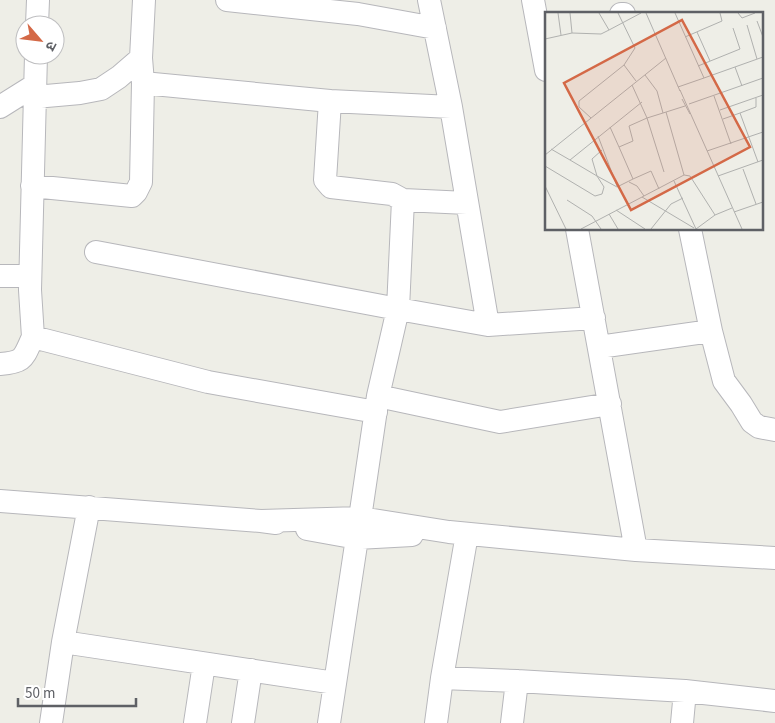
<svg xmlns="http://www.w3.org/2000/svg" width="775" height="723" viewBox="0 0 775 723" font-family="'Source Sans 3','Noto Sans Devanagari',sans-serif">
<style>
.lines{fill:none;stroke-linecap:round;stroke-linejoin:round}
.minor-casing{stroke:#b7b7bb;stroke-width:24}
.minor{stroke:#fff;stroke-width:22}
.inset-road{fill:none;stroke:#b0b1af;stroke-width:1}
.view{fill:#d46947;fill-opacity:0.15;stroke:#d46947;stroke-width:2.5}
.inset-edge{fill:none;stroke:#5e6065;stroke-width:2.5}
</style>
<rect width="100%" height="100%" fill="#eeeee7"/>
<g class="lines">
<!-- minor casing -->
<g class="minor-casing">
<path id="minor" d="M144,0L141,58L143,83L330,101
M227,0L358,14L435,28
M429,0L451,107L488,325
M533,0L546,70
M621,14H624
M37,25L38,0
M35,97L80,93L101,89L119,77L141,58
M0,107L35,85
M32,186L132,196L136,192L141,182L143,83
M403,200L467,203
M577,229L636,550
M96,252L398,309L403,200L392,194L331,187L325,180L330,101L451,107
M0,276H30
M711,331L724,381L741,404L752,422L759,427L775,430
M33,337L30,290L36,55
M599,347L711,331L690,229
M0,364C25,362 23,358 33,337L208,382L376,412
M378,396L398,309L488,325L594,318
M0,501L261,521L276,523
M360,518L378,396L500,422L610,404
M261,521L360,518L449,532L636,550L775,558
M307,529L357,538L412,535
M467,534L442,678L517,681L685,691L775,701
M63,642L335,683
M51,723L63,642L89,507
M195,723L204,664
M243,723L251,670
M329,723L357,538
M436,723L442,678
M512,723L517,681
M682,723L685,691"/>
</g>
<!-- minor -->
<use href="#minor" class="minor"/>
</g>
<!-- overview -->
<g transform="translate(545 12)">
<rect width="218" height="218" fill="#eeeee7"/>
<path class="inset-road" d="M13,1L16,23M25,1L27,21M54,1L64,18L96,1M73,1L90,36L79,53M101,1L135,79M130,1L159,66L133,75M193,1L197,6L210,1M212,9L218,25M202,13L212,47M152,20L165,49M140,25L177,9L175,1M0,27L27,21L56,22L64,18M153,54L195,37L188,16M190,55L197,74M100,63L112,79L118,101L140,94M159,66L218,45M87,73L102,106L118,101M135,78L197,217M169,84L186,132M211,86V95L195,101L213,150M137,87L145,102M144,92L218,66M175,98L218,83M121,100L139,163L145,164L170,203L187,196M46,106L34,95V89L79,53L91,69M178,107L195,101M65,115L74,135L88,129L84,114L102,106L119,160M53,124L72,174M6,137L25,148L97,90M57,138L47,147L52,164L72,175L88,167L74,135M162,139L218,120M0,143L121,46M0,154L50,184L57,182L59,175L52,164L25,148M198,157L211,192M173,164L218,148M88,167L106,159L114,177M129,169L151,217L170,203M84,170L92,174L99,184M0,174L21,217M97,185L149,216M22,188L47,204L56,217M71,198L100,217M189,200L218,190M64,202L73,217M36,217L139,163M106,217L126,192L138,186"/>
<path class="view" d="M137,8L205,135L86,198L19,71Z"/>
<rect width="218" height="218" class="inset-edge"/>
</g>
<!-- north arrow -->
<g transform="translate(40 40) rotate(118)"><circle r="24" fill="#ffffff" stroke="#bfbfc1"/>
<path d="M0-4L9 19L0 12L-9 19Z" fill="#d46947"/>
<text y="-8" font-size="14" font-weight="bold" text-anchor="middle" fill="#5e6065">उ</text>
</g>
<!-- scale -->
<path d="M18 698v8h118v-8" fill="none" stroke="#5e6065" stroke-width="2.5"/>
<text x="25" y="698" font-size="15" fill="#5e6065" stroke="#ffffff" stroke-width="4" paint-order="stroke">50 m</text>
</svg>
